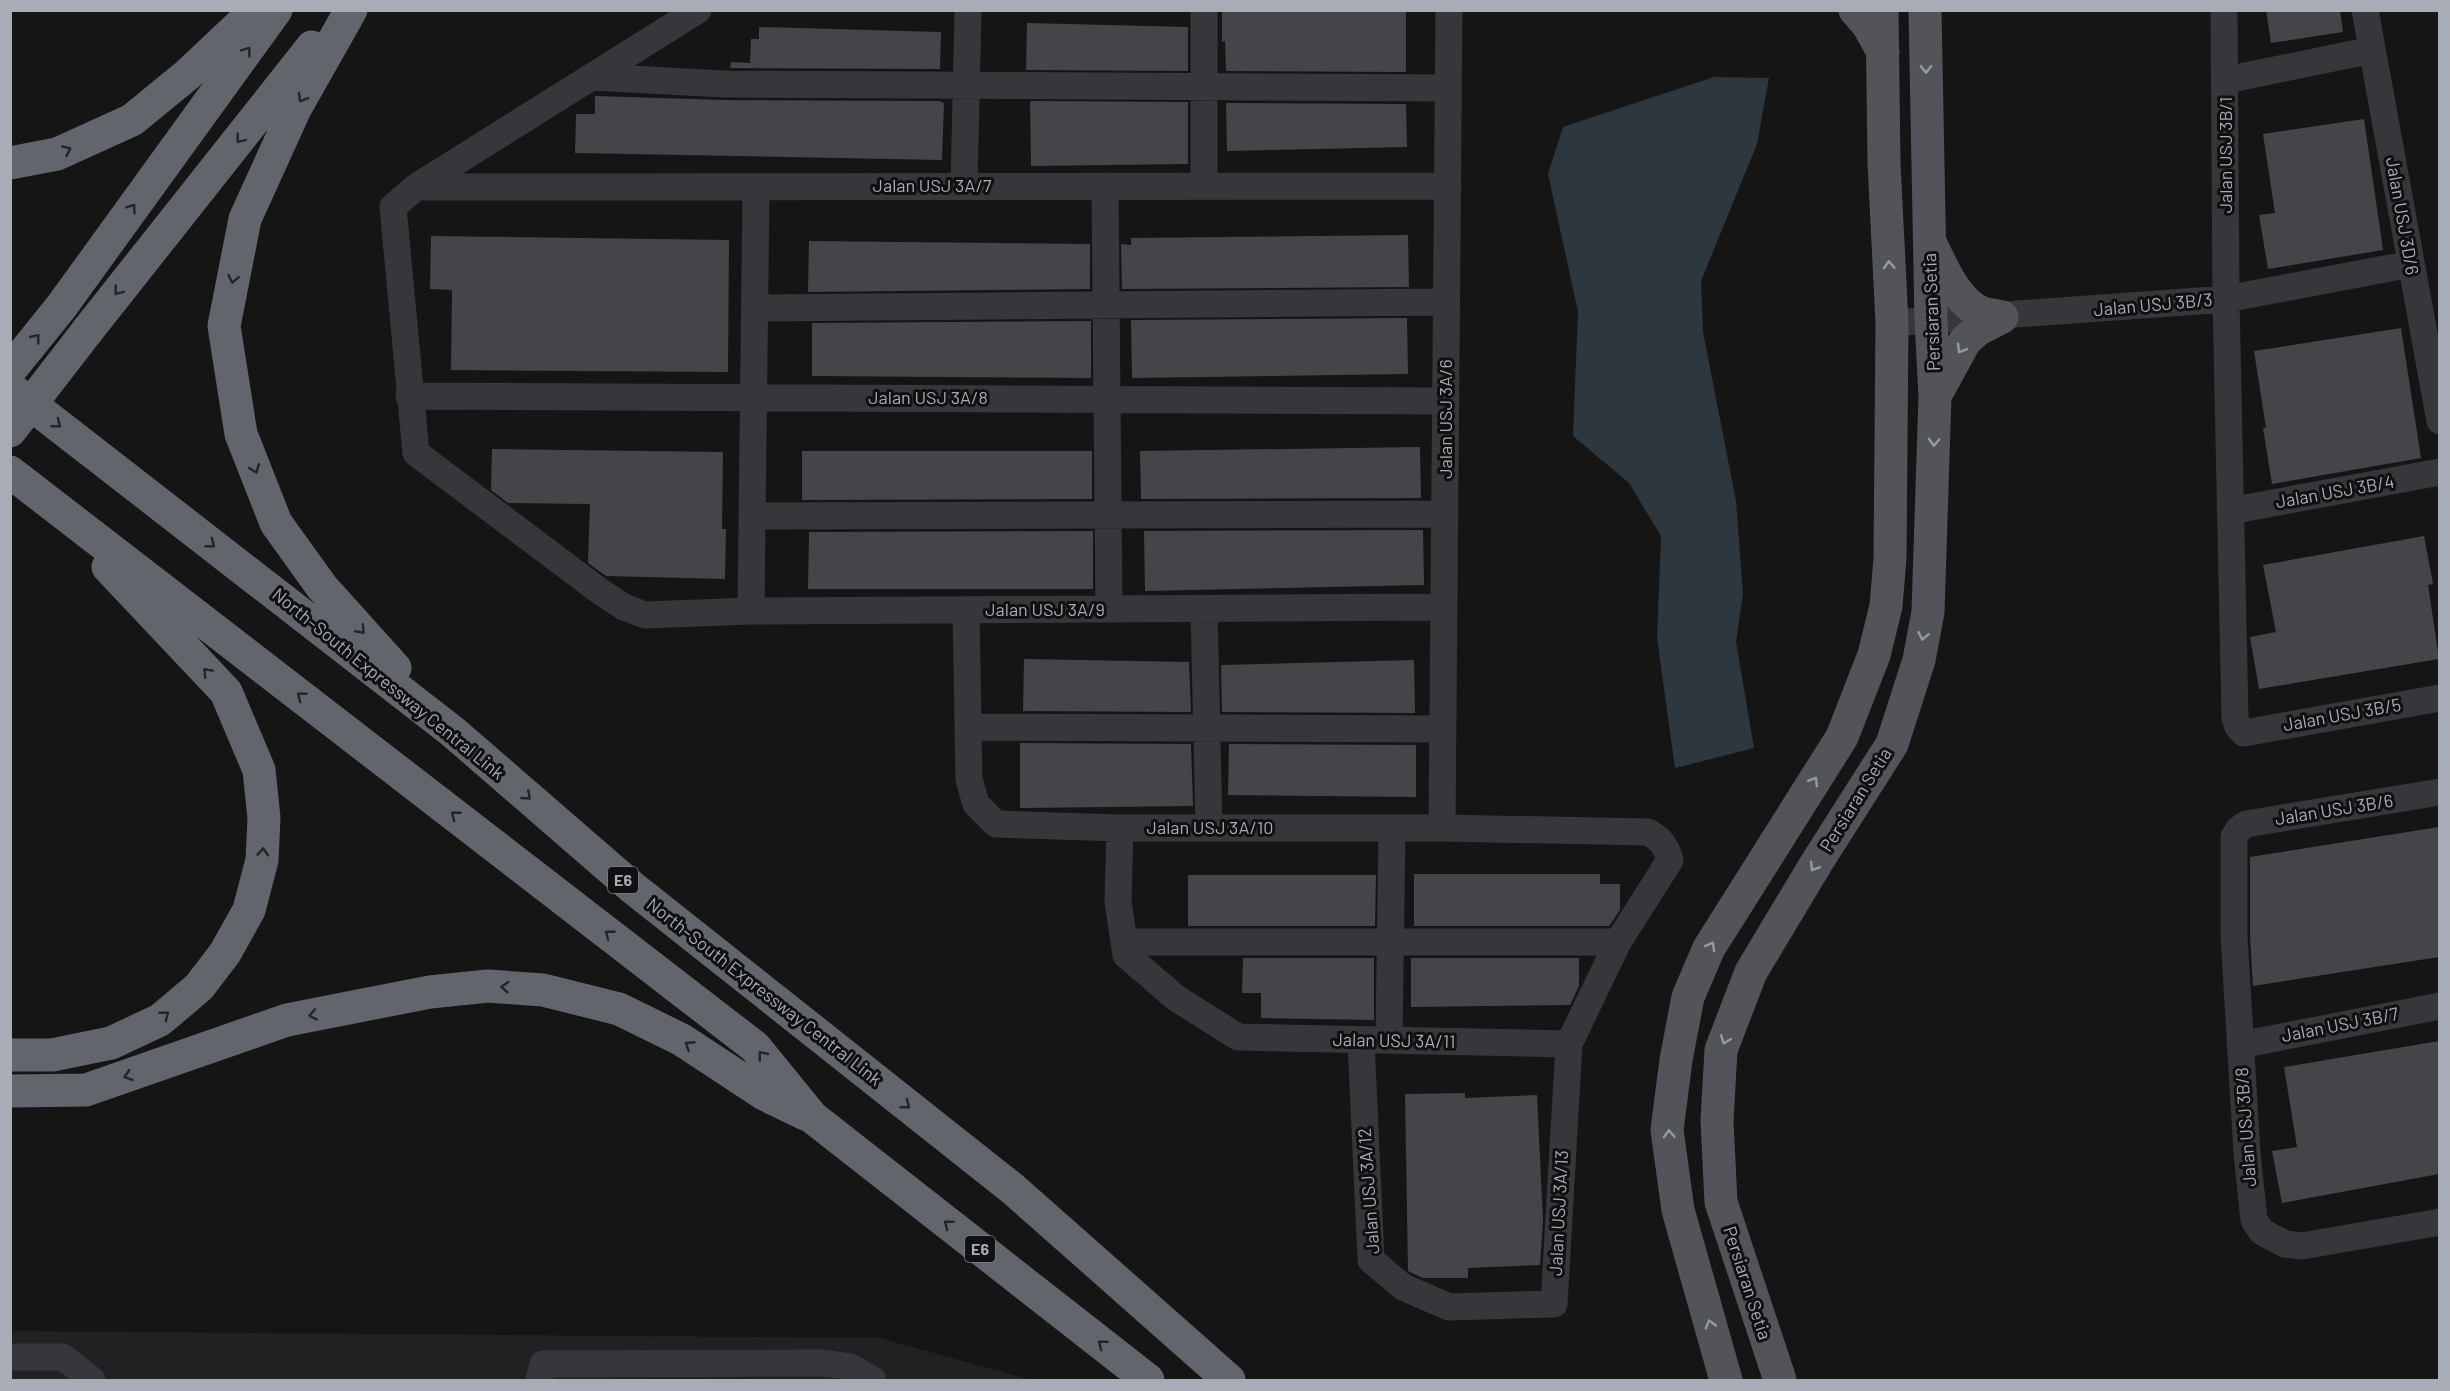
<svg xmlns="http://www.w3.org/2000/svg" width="2450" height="1391" viewBox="0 0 2450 1391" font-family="Barlow,sans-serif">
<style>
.built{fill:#212123}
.water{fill:#2f373e}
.building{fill:#444549}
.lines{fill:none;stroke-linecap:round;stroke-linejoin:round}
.minor{stroke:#36373b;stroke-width:27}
.major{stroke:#52545a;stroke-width:33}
.highway{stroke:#62656c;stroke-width:33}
.highway-bridge{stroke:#62656c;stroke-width:33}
.oneway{stroke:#242528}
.oneway2{stroke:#969aa4}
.labels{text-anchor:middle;stroke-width:6;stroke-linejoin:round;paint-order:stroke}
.shield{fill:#101011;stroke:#7a7d84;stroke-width:1.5}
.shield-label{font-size:16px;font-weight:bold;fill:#a7acb6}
.street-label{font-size:18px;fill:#a7acb6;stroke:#101011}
</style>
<rect width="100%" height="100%" fill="#151516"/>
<!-- built -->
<path class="built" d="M11,1331L880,1338L1032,1380H11Z"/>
<!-- water -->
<path class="water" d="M1714,77L1769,78L1757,144L1701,281L1703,332L1736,501L1743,594L1736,642L1754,748L1675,768L1657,638L1661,536L1629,483L1573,436L1578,311L1548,174L1563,127Z"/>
<!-- building -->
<path class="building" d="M1222,10H1406V70L1405,72L1226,71L1225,41L1222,42Z
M2266,10H2340L2343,32L2271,43Z
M1027,23L1188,27V71L1026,70Z
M759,27L941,32L940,69L730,68L731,62L750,63L751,39H759Z
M595,96L724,100L939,101L944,103L942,160L575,153L576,114H595Z
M1030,101L1188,102V164L1031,166Z
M1226,103L1406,104L1407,147L1227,151Z
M2364,119L2383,250L2268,269L2259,215L2275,213L2263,134Z
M1408,235L1409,287L1122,289L1121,244L1131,245V238Z
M431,236L729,240L728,372L451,370L452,290L430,289Z
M809,241L1090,244V289L808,292Z
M1407,318L1408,374L1132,378L1131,320Z
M1091,321V378L812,376V323Z
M2401,328L2421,458L2272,484L2263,428H2266L2254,351Z
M1420,447L1421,498L1141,499L1140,451Z
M492,449L723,452L722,529H726L725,579L606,576L588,563L590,504L508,503L491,490Z
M802,451H1092V499L802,500Z
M1423,530L1424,585L1145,591L1144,531Z
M1093,531V589H808L809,532Z
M2424,536L2433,584L2428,585L2439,659L2259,689L2250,637L2276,632L2263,565Z
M1024,659L1189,662L1191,712L1023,711Z
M1414,660L1415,713L1222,712L1221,665Z
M1020,743L1191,744L1193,806L1020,808Z
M1229,744L1416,745V797L1228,795Z
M2439,827V957L2253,986L2250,936V857Z
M1414,874H1600V884H1620V910L1609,926H1414Z
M1188,875H1376L1375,926H1188Z
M1243,958H1374V1020L1261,1018V993H1242Z
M1411,958H1579V986L1570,1005L1411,1007Z
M2439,1041V1174L2282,1203L2272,1151L2297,1147L2284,1067Z
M1465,1093V1098L1537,1095L1543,1220L1540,1265L1468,1268V1278H1423L1408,1271L1405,1094Z"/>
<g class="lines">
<!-- minor -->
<path class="minor" d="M698,10L416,187L393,207L416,453L601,592L624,607L645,615L751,611L1444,607
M1204,10V186
M2224,10L2226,299L2235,718L2238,727L2244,733L2440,698
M2365,10L2440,421
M593,77L724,84L1448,88
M2226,80L2372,50
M964,186L968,10
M1105,186L1109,609
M416,187L1448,186
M755,308L1446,302
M1892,323L2226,299L2411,264
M409,396L1446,401
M2230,511L2440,472
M752,516L1445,514
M1204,609L1209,827
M966,610L969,779L976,804L996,824L1120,828H1442L1648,832C1661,839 1666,846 1670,860L1618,942L1569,1044L1554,1304L1449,1307L1403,1287L1371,1260L1361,1041
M751,611L756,187
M968,727L1443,729
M2440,792L2246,824L2239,829L2234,837V936L2247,1153L2254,1220L2262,1232L2285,1244L2302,1246L2440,1222
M1120,828L1118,902L1126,955L1176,998L1238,1037L1569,1044
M1442,828L1449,10
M1124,942H1618
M1389,1040L1392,828
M2240,1045L2440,1006
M10,1357H63L92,1380
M539,1380L543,1364L823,1363L851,1367L873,1380"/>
<!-- major -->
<path class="major" d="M1855,10L1868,25L1883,52
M1931,244C1942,267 1957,304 1983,313C1989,315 1996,315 2002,317
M1935,396L1965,341L1977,330L2002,317
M1726,1380L1678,1210L1667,1130L1676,1060L1688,997L1709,948L1842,737L1874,655L1886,606L1890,558L1892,323L1884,163L1882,10
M1780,1380L1721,1202L1717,1121L1721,1050L1751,972L1817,862L1892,744L1919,660L1928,612L1935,396L1931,320L1925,10"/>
<!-- highway -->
<path class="highway" d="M351,10L295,109L245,219L224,326L241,434L276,523L322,587L395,668
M10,163L57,154L132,120L187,75L256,10
M88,330L312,47
M10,370L61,307L276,10
M10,388L453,732L633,888L1013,1189L1229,1380
M10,472L755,1047L812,1117L1148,1380
M10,1055H52L111,1043L160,1020L199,987L225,953L249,910L262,860L264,818L259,770L226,692L108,567
M10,1091L86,1090L287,1020L430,992L488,986L543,990L619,1009L682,1040L764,1094L805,1114"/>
<!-- highway-bridge -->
<path class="highway-bridge" d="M10,431L88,330"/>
</g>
<!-- one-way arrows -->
<defs><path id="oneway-chevron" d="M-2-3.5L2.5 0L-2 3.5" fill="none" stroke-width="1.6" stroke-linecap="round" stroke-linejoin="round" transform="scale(1.5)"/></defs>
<g class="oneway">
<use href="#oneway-chevron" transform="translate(247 51) rotate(-54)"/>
<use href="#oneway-chevron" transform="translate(302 98) rotate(120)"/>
<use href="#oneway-chevron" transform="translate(240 139) rotate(128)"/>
<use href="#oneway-chevron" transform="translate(67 150) rotate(-25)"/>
<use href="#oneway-chevron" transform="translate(132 208) rotate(-54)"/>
<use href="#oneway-chevron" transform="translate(233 279) rotate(101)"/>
<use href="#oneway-chevron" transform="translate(118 291) rotate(128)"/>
<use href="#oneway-chevron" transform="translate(36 338) rotate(-51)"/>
<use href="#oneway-chevron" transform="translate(57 424) rotate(38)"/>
<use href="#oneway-chevron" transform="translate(255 469) rotate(69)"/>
<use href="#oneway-chevron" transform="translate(211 544) rotate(38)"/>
<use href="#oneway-chevron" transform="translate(361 630) rotate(48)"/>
<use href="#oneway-chevron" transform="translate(207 672) rotate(-133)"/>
<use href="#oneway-chevron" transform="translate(301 696) rotate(-142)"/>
<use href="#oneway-chevron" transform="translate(527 796) rotate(41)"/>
<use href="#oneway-chevron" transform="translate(455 815) rotate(-142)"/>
<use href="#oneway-chevron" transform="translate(263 852) rotate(-86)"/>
<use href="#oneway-chevron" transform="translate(609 934) rotate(-142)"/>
<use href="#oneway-chevron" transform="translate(505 987) rotate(-176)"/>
<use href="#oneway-chevron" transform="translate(165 1015) rotate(-38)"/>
<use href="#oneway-chevron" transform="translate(313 1015) rotate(169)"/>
<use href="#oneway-chevron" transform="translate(689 1045) rotate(-147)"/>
<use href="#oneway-chevron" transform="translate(762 1055) rotate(-129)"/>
<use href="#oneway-chevron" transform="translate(128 1076) rotate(161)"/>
<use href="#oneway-chevron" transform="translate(906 1105) rotate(38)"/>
<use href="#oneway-chevron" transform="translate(948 1224) rotate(-142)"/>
<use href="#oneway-chevron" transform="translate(1102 1344) rotate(-142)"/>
</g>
<g class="oneway2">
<use href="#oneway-chevron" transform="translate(1926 69) rotate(89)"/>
<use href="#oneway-chevron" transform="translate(1889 265) rotate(-93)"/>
<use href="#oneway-chevron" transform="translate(1961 349) rotate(120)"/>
<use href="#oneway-chevron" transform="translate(1934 442) rotate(92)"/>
<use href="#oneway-chevron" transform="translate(1923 636) rotate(101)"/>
<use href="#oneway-chevron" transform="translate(1814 781) rotate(-58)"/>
<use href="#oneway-chevron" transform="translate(1814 867) rotate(121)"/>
<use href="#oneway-chevron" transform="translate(1711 946) rotate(-61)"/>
<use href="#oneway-chevron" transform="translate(1725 1040) rotate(111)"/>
<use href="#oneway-chevron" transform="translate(1669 1134) rotate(-93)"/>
<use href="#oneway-chevron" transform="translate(1710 1324) rotate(-106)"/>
</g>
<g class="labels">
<!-- shield labels -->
<g class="shield">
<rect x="608" y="867" width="30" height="26" rx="4.5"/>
<rect x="965" y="1236" width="30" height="26" rx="4.5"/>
</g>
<g class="shield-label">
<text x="623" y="886">E6</text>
<text x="980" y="1255">E6</text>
</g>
<!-- street labels -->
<g class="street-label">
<text transform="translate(2226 155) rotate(-90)" y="6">Jalan USJ 3B/1</text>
<text x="932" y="192">Jalan USJ 3A/7</text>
<text transform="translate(2402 216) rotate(80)" y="6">Jalan USJ 3D/6</text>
<text transform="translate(2153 305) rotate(-5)" y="6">Jalan USJ 3B/3</text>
<text transform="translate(1932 312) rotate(-92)" y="6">Persiaran Setia</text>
<text x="928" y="404">Jalan USJ 3A/8</text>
<text transform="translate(1446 419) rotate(-90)" y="6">Jalan USJ 3A/6</text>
<text transform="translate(2335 492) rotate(-10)" y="6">Jalan USJ 3B/4</text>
<text x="1045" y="616">Jalan USJ 3A/9</text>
<text transform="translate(388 684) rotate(39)" y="6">North–South Expressway Central Link</text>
<text transform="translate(2342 715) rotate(-10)" y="6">Jalan USJ 3B/5</text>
<text transform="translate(1856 800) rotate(-58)" y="6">Persiaran Setia</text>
<text transform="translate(2334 810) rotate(-9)" y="6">Jalan USJ 3B/6</text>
<text x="1210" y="834">Jalan USJ 3A/10</text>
<text transform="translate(764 992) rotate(38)" y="6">North–South Expressway Central Link</text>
<text transform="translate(2340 1025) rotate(-11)" y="6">Jalan USJ 3B/7</text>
<text transform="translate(1394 1041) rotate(1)" y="6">Jalan USJ 3A/11</text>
<text transform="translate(2246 1127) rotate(-94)" y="6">Jalan USJ 3B/8</text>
<text transform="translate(1369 1191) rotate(-94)" y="6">Jalan USJ 3A/12</text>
<text transform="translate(1559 1213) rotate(-87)" y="6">Jalan USJ 3A/13</text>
<text transform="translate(1747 1283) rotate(72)" y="6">Persiaran Setia</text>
</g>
</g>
<!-- border -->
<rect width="2450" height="1391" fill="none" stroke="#a7acb6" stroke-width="24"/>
</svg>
